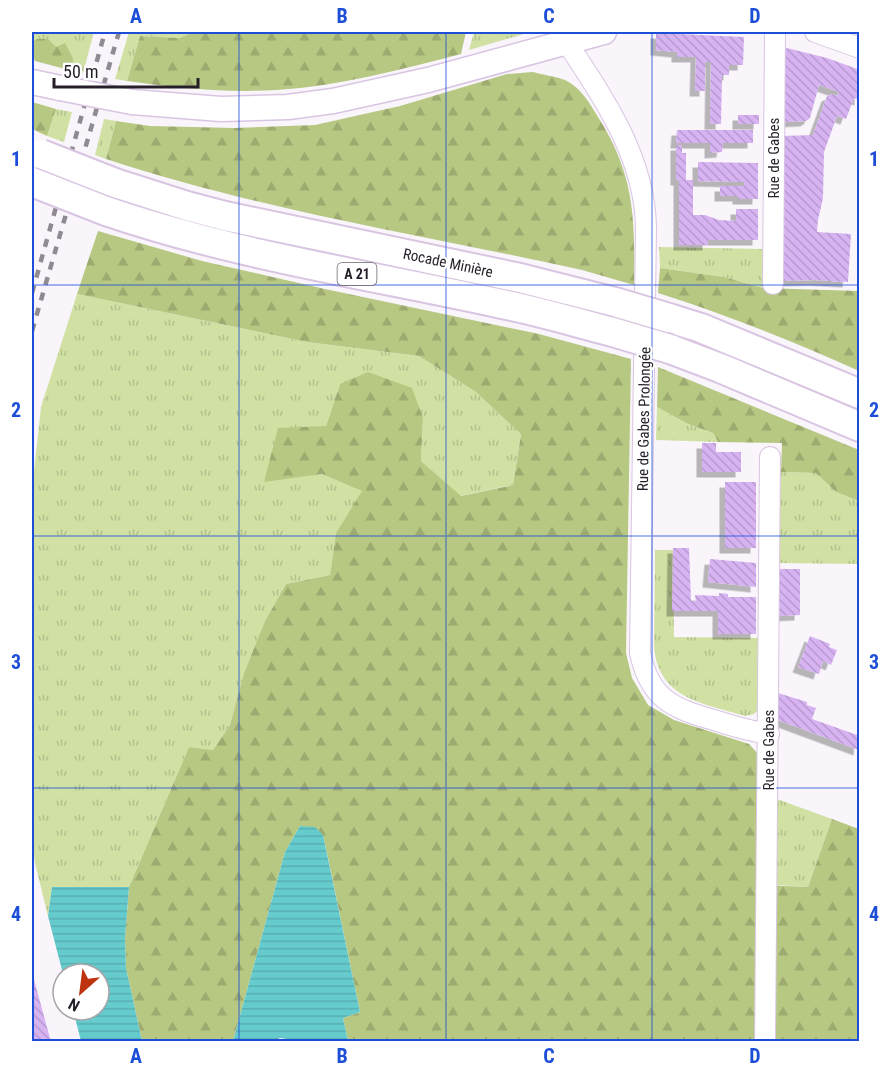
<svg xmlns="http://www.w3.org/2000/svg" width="891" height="1073" viewBox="0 0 891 1073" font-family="'Roboto Condensed',sans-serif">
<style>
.grass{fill:url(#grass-tufts)}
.forest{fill:url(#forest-firs)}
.water{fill:url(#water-rules)}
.building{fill:url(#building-back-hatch);filter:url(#shadow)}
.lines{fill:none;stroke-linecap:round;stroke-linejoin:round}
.minor-casing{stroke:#d9c5e2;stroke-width:22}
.major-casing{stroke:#d9c5e2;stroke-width:27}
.highway-casing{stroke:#d9c5e2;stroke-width:32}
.minor{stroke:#fff;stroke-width:20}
.major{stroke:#fff;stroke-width:24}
.highway{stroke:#fff;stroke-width:28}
.rail{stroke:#908a92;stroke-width:4.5;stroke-dasharray:8 8;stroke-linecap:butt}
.major-bridge-casing{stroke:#d9c5e2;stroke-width:27;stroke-linecap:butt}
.highway-bridge-casing{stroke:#d9c5e2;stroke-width:32;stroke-linecap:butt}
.major-bridge{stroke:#fff;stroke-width:24}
.highway-bridge{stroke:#fff;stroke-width:28}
.grid{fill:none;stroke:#1d4ed8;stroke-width:1.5;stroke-opacity:0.55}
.labels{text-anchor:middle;stroke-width:4.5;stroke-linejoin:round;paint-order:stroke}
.shield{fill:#fff;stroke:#676269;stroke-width:1.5}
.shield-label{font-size:14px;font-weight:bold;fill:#261e29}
.street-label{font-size:15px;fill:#261e29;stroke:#fff}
.neatline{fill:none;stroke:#1d4ed8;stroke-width:2}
.grid-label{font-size:20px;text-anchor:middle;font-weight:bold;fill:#1d4ed8}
</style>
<defs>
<pattern id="grass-tufts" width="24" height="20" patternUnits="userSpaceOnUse" patternTransform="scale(1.5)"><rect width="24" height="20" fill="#d1e1a4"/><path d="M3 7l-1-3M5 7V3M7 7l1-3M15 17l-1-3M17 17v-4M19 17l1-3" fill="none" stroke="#b3c18d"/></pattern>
<pattern id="forest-firs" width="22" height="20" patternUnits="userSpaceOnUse" patternTransform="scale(1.5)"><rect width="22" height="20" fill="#b7c882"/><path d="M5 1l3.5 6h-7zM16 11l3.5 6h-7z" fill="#9dab70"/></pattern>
<pattern id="water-rules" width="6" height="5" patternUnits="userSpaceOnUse" patternTransform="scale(1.5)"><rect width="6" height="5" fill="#66cbcd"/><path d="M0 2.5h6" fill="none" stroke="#58aeb0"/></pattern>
<pattern id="building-back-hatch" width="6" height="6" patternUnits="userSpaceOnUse" patternTransform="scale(1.5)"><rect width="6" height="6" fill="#d7b3f2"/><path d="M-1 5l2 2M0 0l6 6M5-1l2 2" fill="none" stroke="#b89ad0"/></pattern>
<filter id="shadow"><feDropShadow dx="-5.5" dy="5.5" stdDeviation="0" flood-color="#0004"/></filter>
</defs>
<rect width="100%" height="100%" fill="#f9f5fb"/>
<!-- grass -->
<path class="grass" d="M32,32H94L83,73L73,71V58L37,39L32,42Z
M129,32H192L180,38L140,36L127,81L115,79Z
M474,32H525L524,34L469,50Z
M56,109L72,112L64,142L47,136Z
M104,119L116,121L106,159L95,155Z
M659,247L764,249L763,288L724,277L660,268Z
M77,294L307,342L419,356L476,392L521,433L513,485L460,496L421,461L423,418L340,384L326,426L264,481L322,474L363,491L336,533L330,575L286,584L265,621L244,673L230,725L213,750L189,747L129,887H52L48,916L35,863L32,840V490L41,407Z
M657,407L688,424L713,433L718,442L656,440Z
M781,472L816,473L836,492L859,501V564L777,563Z
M655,550H673L674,637L758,638L760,708L754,714L745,716C703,703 658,699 654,646Z
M777,799L832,819L808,887L776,885Z"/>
<!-- forest -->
<path class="forest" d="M192,32H466L461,54C400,70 339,86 277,90C227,93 177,88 127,81L140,36L180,38Z
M37,39H48L56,47L65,43L73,58V71L35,61L32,54V42Z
M533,72C543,75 555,76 565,80C581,88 589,102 598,117C635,175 635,219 634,285L582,270C423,235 261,210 106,159L116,121L150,126L234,128L315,125L400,106L507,74Z
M32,102L56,109L47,136L32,129Z
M98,231L202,261L325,289L539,334L631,359L626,653L632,678L648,705L674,720L749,744L761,757L759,885L808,887L832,819L859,829V1041H348L343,1018L360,1012L328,858L323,835L300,826L285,852L233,1041H142L126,968L125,938L129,887L189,747L213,750L230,725L244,673L265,621L286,584L330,575L336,533L362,491L322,474L264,482L278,428L326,426L340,384L368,372L412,388L423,418L421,461L461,496L513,485L521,434L476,392L419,356L307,342L77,294Z
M660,268L724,277L763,288L859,291V371C793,341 727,315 658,293Z
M658,367L859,450V501L836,492L816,473L781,472L782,443L718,442L713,433L688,424L657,407Z"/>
<!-- water -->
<path class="water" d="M300,826L315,827L323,835L360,1012L343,1018L348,1041H302L280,1038L274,1041H233L285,852Z
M52,887H129L125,938L126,968L142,1041H81L73,1010H99V974H63L48,916Z"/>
<!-- building -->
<path class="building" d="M656,33L744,37L743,65H729V75H722L721,124H710L711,62H705V91H695L696,57H677V52L656,50Z
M787,48L827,58L860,70V100L854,98L846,119L837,116L824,152L823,198L818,220L817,232L851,234L848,282L814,280L780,281L781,136L813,135L827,96L832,94L837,96L839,92L819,85L810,118L806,121L781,122L782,52Z
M738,115H759V124H738Z
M677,130H753V143H723L722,152L710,153V143H676Z
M676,145H682V153H686V180H693V215H705L719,220L736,221V209H758V240H708V245H679V180H676Z
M698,162L758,163V199H738V196H720V186H744V182L698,181Z
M702,443H716V452H741V472H702Z
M725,482H756V548H725Z
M673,548H689L691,601H696L695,595L719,596V593L728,594V597H756V634H718V611H672Z
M710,559L756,563V587L708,582Z
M779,569H800V615L778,616Z
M810,636L830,644L829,647L837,650L831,665L823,661L819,674L798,667Z
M778,693L807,702V705L816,708L812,719L860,736L859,750L778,720Z
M32,972L51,1042H32Z"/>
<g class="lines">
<!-- minor casing -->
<g class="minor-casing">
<path id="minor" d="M560,32C599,92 645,153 646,228L640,653C650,699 672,708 714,720C732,726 750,731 769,734
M815,32L860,48
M773,284L775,32
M765,1042L770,457"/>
</g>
<!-- major casing -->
<g class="major-casing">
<path id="major" d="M32,82L60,88
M132,102L221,109L288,107L333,101L428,80L604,32"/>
</g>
<!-- highway casing -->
<g class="highway-casing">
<path id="highway" d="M115,183L187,206L225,216L520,278L615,302
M106,211C235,255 370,275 502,304C538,311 574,322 609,331
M669,318L701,328L860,394
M670,349L720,368L860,427"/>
</g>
<!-- minor -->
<use href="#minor" class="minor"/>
<!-- major -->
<use href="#major" class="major"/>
<!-- highway -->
<use href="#highway" class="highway"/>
<!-- rail -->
<path class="rail" d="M32,293L105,32
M32,331L119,32"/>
<!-- major-bridge casing -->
<g class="major-bridge-casing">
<path id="major-bridge" d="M60,88L132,102"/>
</g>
<!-- highway-bridge casing -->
<g class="highway-bridge-casing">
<path id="highway-bridge" d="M41,154L115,183
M32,182L106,211
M615,302L669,318
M609,331L670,349"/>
</g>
<!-- major-bridge -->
<use href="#major-bridge" class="major-bridge"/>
<!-- highway-bridge -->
<use href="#highway-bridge" class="highway-bridge"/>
</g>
<!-- grid -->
<path class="grid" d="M239,32V1042M446,32V1042M652,32V1042M32,285H860M32,536H860M32,788H860"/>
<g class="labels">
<!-- shield labels -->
<rect class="shield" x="337.5" y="263" width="39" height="22" rx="4.5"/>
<g class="shield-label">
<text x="357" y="279">A 21</text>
</g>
<!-- street labels -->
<g class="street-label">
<text transform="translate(774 158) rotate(-90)" y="5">Rue de Gabes</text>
<text transform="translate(448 263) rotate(12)" y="5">Rocade Minière</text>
<text transform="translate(644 419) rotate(-89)" y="5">Rue de Gabes Prolongée</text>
<text transform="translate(769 750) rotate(-90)" y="5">Rue de Gabes</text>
</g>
</g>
<!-- border -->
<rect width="891" height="1073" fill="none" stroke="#ffffff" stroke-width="66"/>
<!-- north arrow -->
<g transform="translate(81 992) rotate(208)"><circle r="28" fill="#ffffff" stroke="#a8a5a9" stroke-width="1.5"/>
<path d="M0-4.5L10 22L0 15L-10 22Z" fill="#bd3310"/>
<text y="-9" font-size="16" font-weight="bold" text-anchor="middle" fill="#261e29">N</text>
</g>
<!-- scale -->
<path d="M54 78v9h144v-9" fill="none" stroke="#261e29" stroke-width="3"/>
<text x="63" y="78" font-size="18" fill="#261e29" stroke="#ffffff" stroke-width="4.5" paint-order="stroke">50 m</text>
<rect x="33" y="33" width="825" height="1007" class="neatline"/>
<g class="grid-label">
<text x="136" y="23">A</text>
<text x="342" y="23">B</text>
<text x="549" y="23">C</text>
<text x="755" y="23">D</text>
<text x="16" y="166">1</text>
<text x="874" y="166">1</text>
<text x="16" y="417">2</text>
<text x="874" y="417">2</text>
<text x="16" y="669">3</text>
<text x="874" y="669">3</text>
<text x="16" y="921">4</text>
<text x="874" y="921">4</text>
<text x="136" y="1063">A</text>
<text x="342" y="1063">B</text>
<text x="549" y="1063">C</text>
<text x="755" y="1063">D</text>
</g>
</svg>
